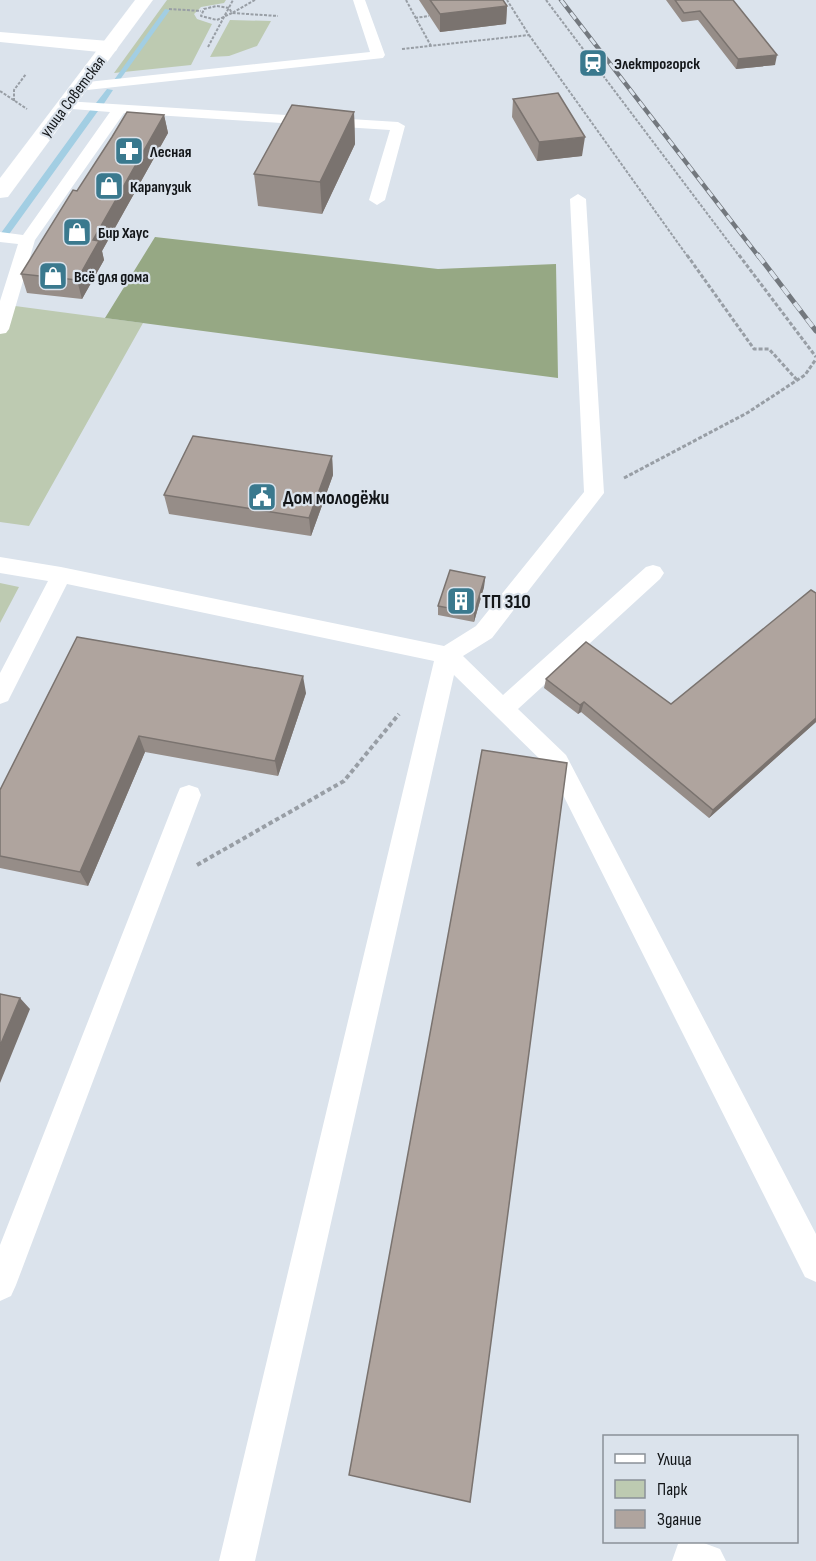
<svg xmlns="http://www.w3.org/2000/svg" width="816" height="1561" viewBox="0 0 816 1561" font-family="'Sofia Sans Condensed',sans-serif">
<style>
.green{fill:#bdcab1}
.forest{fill:#96a884}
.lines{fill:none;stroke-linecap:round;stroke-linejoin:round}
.stream{fill:#a2cee3;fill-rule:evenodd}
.path-far2{stroke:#989ea5;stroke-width:2;stroke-dasharray:3 1.5;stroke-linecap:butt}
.path-far1{stroke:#989ea5;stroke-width:3;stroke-dasharray:4 2;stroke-linecap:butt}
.path{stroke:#989ea5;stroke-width:4;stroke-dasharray:4.5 3;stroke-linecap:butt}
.lane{fill:#fff;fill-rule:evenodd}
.street{fill:#fff;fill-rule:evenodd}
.secondary{fill:#fff;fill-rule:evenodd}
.rail-far1-casing{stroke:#73787e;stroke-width:4.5}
.rail-casing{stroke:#73787e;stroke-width:5}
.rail-far1{stroke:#dbe3ec;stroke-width:3;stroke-dasharray:8;stroke-linecap:butt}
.rail{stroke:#dbe3ec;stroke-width:4;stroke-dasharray:10;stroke-linecap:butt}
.wall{fill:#968d88}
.shaded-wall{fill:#7a736f}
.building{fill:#afa49e;stroke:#7a736f;stroke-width:1.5}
.labels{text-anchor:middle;stroke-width:4.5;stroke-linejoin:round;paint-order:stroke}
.far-poi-label{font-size:16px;font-weight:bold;fill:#131619;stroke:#dbe3ec;text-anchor:start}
.far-street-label{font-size:16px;fill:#131619;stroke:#dbe3ec}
.poi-label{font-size:20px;font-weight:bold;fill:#131619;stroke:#dbe3ec;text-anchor:start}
</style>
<rect width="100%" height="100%" fill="#dbe3ec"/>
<!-- green -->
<path class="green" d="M167,0H226L224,3L201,7L194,14L197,19L212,24L191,65L114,73Z
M230,20L271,21L257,46L229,56L210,57Z
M0,304L143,323L29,526L0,522Z
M0,583L19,587L0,623Z"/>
<!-- forest -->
<path class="forest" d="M155,237L438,269L556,264L558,378L105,318Z"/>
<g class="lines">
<!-- stream -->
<path class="stream" d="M165,9L170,10L119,81H115L114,80Z
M107,89L113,90L103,105H97L96,103Z
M91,109L98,111L7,237H1V233Z"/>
<!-- path-far2 -->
<path class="path-far2" d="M255,0L232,13L278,16
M406,0L431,46
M546,0L740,257
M217,6L229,8L232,13L217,20L201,16L204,9Z
M169,9L201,11
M415,18L429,16
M529,35L688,257
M208,47L233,0
M402,49L529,35L507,0
M0,91L27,109
M14,101V90L26,74"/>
<!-- path-far1 -->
<path class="path-far1" d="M687,255L754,349H769L797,380
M739,255L816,357
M624,478L747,413L805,375L816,359"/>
<!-- path -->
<path class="path" d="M197,865L344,781L399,714"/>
<!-- lane -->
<path class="lane" d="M353,0H365L385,55L383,58L78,91L71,87L78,83L370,52Z
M65,101L398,122L405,126L385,200L377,205L369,200L390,130L124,113L35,240L9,329L6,333L0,334V301L18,244L0,242V232L23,235L110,112L60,108L58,105L60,102Z
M578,194L586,199L604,493L492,638L463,656L503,695L646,567L653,565L660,567L664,573L660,579L518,709L566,755L816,1234V1282L805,1277L550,769L454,675L255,1561H219L434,661L67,584L8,701L0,704V673L48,581L0,573V557L61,567L444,646L476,626L584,492L570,199Z
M189,785L198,788L201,795L16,1285L11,1296L0,1301V1245L177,795L180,788Z
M683,1542H701L720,1549L726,1561H672L678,1544Z"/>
<!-- street -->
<path class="street" d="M0,32L109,41L116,43L118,47L116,51L109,53L0,42Z"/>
<!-- secondary -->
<path class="secondary" d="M135,0H153L8,197L0,198V178Z"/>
<!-- rail-far1 casing -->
<g class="rail-far1-casing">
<path id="rail-far1" d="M561,0L759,257"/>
</g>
<!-- rail casing -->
<g class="rail-casing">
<path id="rail" d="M758,255L816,331"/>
</g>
<!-- rail-far1 -->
<use href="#rail-far1" class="rail-far1"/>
<!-- rail -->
<use href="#rail" class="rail"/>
</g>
<!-- wall -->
<path class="wall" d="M419,0H503L507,6L506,24L440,32Z
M666,0H733L775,65L736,69L698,20L682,22Z
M513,99L582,156L537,161L512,117Z
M354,112L355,144L322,214L258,206L254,174Z
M164,115L168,133L102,251L104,260L82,299L27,293L21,274Z
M332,456L333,475L311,536L169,514L164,495Z
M485,577L484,587L474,622L438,615V606Z
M816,593V722L709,818L581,712L578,714L544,688L546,679L671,704Z
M77,637L306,693L278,776L145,752L88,886L0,868V790Z"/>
<!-- shaded-wall -->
<path class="shaded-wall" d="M507,6L506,24L440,32V14Z
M777,55L775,65L736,69L738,59Z
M354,112L355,144L322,214L320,182Z
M164,115L168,133L102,251L104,260L82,299L77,280L93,240Z
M585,137L582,156L537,161L539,142Z
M332,456L333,475L311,536L309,518Z
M485,577L484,587L474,622V613Z
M303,676L306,693L278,776L275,761Z
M584,702L581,712L578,714L580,705Z
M816,718V722L709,818L713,810Z
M139,736L145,752L88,886L80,872Z
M20,998L30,1009L0,1083V1046Z"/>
<!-- building -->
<path class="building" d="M430,0H503L507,6L440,14Z
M675,0H733L777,55L738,59L700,11L684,13Z
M558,93L585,137L539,142L513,99Z
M292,105L354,112L320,182L254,174Z
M127,112L164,115L93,240L99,241L77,280L21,274L73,190L77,191L112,137Z
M193,436L332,456L309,518L164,495Z
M450,570L485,577L474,613L438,606Z
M811,590L816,593V718L713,810L584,702L580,705L546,679L586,642L671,704Z
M77,637L303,676L275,761L139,736L80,872L0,856V790Z
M482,750L567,763L470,1502L349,1475Z
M0,994L20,998L0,1046Z"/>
<!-- icons -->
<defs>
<g id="station-square" transform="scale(1.5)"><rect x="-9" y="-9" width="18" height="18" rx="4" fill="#3a798e" stroke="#dbe3ec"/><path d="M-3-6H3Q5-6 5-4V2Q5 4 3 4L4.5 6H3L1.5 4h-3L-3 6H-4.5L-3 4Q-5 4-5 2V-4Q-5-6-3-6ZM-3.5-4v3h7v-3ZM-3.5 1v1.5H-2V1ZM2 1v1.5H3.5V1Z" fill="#fff"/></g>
<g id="pharmacy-square" transform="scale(1.5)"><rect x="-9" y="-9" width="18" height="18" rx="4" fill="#3a798e" stroke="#dbe3ec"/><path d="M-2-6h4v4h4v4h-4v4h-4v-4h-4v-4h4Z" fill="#fff"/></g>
<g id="shop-square" transform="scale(1.5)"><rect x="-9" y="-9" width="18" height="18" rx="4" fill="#3a798e" stroke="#dbe3ec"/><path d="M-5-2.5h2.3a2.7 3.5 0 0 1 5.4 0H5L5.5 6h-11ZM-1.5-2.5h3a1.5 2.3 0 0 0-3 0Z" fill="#fff"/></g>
<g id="civic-square" transform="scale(1.5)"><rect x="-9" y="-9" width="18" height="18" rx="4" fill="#3a798e" stroke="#dbe3ec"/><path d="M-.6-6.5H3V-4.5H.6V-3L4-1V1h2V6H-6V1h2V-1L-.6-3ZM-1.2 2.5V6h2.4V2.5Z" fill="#fff"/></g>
<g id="building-square" transform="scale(1.5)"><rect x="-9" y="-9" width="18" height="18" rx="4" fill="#3a798e" stroke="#dbe3ec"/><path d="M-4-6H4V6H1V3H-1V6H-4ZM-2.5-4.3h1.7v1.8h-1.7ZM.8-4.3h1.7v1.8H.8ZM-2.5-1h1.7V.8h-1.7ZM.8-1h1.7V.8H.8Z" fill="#fff"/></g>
</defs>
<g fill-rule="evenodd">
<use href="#station-square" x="593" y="63"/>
<use href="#pharmacy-square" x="129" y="151"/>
<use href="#shop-square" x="109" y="186"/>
<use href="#shop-square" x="77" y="232"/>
<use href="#shop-square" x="53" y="276"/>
<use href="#civic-square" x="262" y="497"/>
<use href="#building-square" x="461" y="601"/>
</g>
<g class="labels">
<!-- far-poi labels -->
<g class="far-poi-label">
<text x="614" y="69">Электрогорск</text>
<text x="150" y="157">Лесная</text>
<text x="130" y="192">Карапузик</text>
<text x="98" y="238">Бир Хаус</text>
<text x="74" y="282">Всё для дома</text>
</g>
<!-- far-street labels -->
<g class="far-street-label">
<text transform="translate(72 96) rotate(-53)" y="6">улица Советская</text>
</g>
<!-- poi labels -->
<g class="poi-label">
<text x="283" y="504">Дом молодёжи</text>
<text x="482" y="608">ТП 310</text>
</g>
</g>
<!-- legend -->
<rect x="603" y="1435" width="195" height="108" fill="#dbe3ec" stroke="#8b9198" stroke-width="1.5"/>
<rect x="615" y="1454" width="30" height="9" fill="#ffffff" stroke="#8b9198" stroke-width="1.5"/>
<text x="657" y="1465" font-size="18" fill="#131619">Улица</text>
<rect x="615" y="1480" width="30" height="18" fill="#bdcab1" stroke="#8b9198" stroke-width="1.5"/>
<text x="657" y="1495" font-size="18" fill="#131619">Парк</text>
<rect x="615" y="1510" width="30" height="18" fill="#afa49e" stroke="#8b9198" stroke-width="1.5"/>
<text x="657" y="1525" font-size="18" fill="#131619">Здание</text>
</svg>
